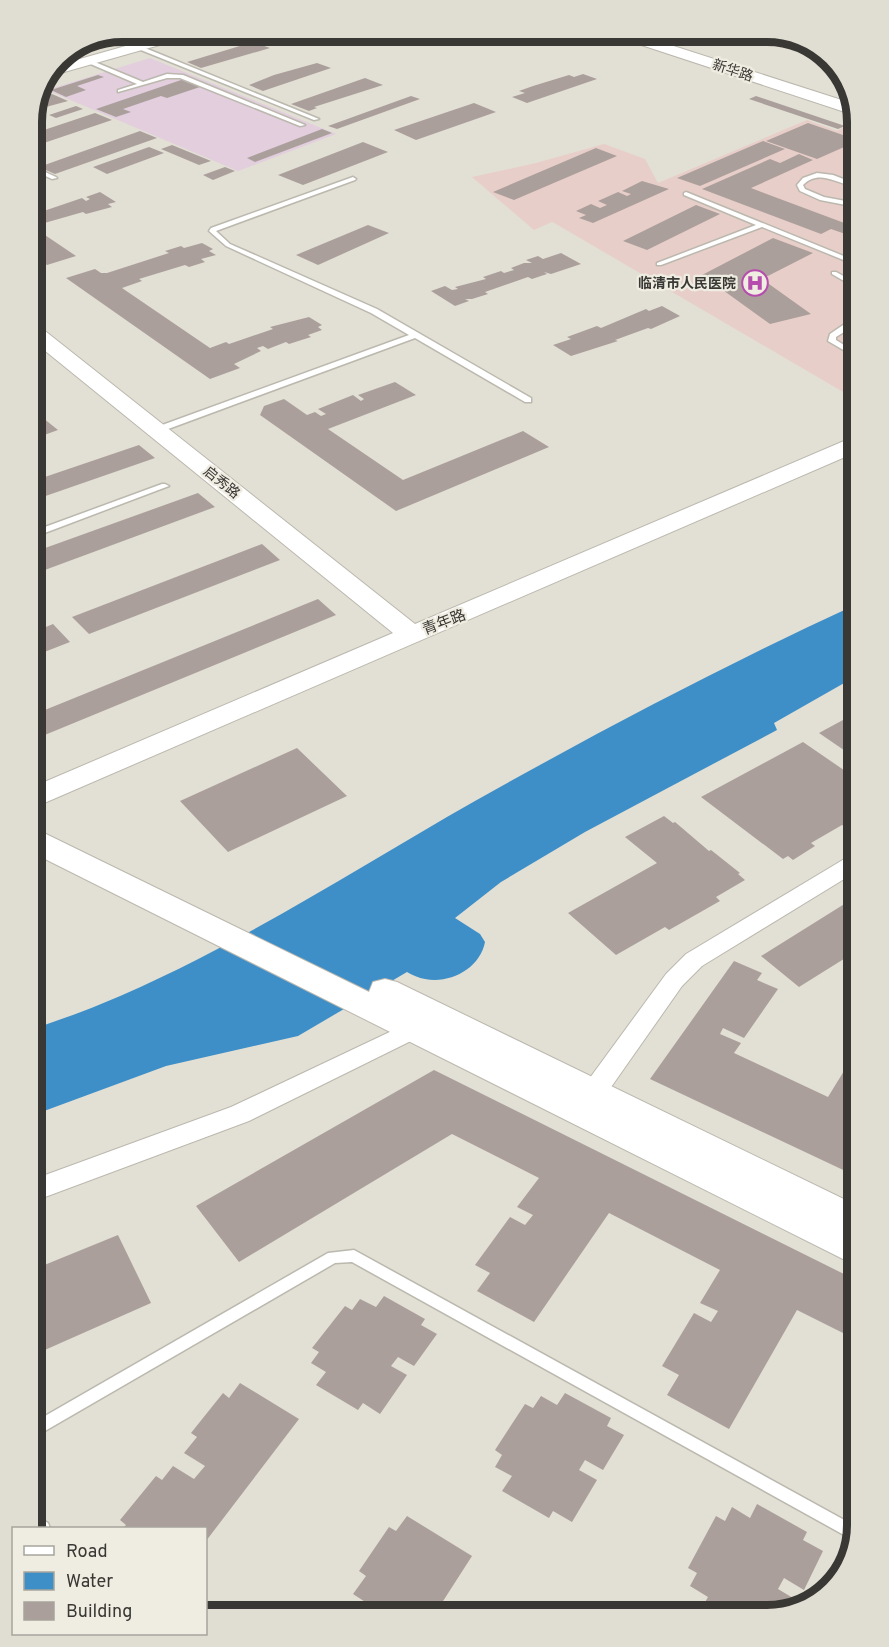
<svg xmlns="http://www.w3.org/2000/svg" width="889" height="1647" viewBox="0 0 889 1647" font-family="Overpass,'Noto Sans SC',sans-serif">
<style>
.commercial{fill:#e2cedd}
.medical{fill:#e8cec9}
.water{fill:#3e8fc8}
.building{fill:#ab9f9c}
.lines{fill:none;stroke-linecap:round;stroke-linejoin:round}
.lane-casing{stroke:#bbb8ae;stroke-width:3}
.street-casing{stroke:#bbb8ae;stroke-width:2}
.secondary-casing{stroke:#bbb8ae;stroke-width:2}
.lane{fill:#fff;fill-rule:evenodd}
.street{fill:#fff;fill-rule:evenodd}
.secondary{fill:#fff;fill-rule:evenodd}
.labels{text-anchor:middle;stroke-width:4.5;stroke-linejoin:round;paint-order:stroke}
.far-street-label{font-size:14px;fill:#393834;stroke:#efece1}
.far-poi-label{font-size:14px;font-weight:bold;fill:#393834;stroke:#efece1;text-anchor:end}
.street-label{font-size:15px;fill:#393834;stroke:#efece1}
.rim{fill:none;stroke:#393834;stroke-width:8}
</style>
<rect width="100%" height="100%" fill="#e2dfd4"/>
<!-- commercial -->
<path class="commercial" d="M150,58L336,134L238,171L47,90Z"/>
<!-- medical -->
<path class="medical" d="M807,120L837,131L846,126L851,128L852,337L847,340L852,343L850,396L556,224L552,222L534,230L472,177L536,163L604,144L645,159L658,183Z"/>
<!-- water -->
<path class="water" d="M853,606V678L774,723L777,730L585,832L501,882L455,918L480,934L485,942C480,968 451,984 425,979C419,978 412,975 407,972L298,1036L166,1066L36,1114V1028C58,1020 80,1013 101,1004C232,950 352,871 475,801C598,732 725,665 853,606Z"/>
<!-- building -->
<path class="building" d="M132,32L144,35L92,50L85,47Z
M253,42L270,48L201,68L187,62Z
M317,63L331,68L263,91L249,85L274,75Z
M583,74L597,79L527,103L512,97L525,93L519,91L533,86L569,75L574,77Z
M98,75L104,77L77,86L86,90L66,97L51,90Z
M365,78L383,85L314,107L317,108L309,111L291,104Z
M184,79L203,86L167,98L161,96L123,109L131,112L116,117L96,109Z
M52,94L68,101L35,110L40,98Z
M411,96L420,99L337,129L328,126Z
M756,96L845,126L838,129L749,99Z
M474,103L496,112L416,140L394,130Z
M76,106L83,109L56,118L49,115Z
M95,113L112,120L32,147V134Z
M808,123L843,135L851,131V144L817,159L766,141Z
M322,129L332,133L255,162L247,158Z
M140,131L157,138L55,174L39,167Z
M763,141L785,149L700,186L677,178Z
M363,142L388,152L303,185L278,175Z
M172,145L211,161L199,165L161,149Z
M149,147L164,153L107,174L93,167Z
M596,148L617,156L514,200L493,192Z
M799,154L813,160L751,188L847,224L851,222V236L831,229L821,234L702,189L770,159L780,163Z
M225,167L235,171L213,180L203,175Z
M642,181L669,189L593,223L579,218L586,215L576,211L591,204L600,208L607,205L598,201L618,192L627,196L631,194L622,191Z
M100,192L116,202L108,204L112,207L86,214L83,212L41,224L44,227L36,229L76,256L47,265L32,255V215L82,198L86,201L90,199L86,197Z
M696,205L720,214L647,250L623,241Z
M368,225L389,233L318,265L296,255Z
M773,238L813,253L762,279L811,314L770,324L702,275Z
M202,243L213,249L209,251L216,255L201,259L205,262L189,267L185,265L139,279L142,281L122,288L210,348L226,342L229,344L273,329L270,327L309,317L322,325L318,327L322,330L308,335L311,337L289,344L286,342L268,349L263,346L257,348L261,351L234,364L240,368L210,379L66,278L95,269L101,273H107L169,253L165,251L181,246L184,248Z
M561,253L581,264L551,274L544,272L547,274L532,279L528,277L485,292L488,294L472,299H465L469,301L455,306L431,291L445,286L452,290L458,289L455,287L486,279L483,277L501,271L504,273L514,270L511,268L524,263H532L526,260L538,256L543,259Z
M662,306L680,316L651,329L648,328L615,340L618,341L571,356L553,345L571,339L567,337L597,326L601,328L646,309L649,311Z
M395,382L416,395L328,429L403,480L523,431L549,447L396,511L260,415L264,406L284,399L307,415L315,412L321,416L326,414L318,409L353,395L361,401L364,399L358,395Z
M33,410L58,430L33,439Z
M139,445L155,458L34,500L33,481Z
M198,493L215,507L34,574V552Z
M262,544L280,560L89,634L72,617Z
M318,599L336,615L35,739V714Z
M53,624L70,642L34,656V632Z
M854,714V757L819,733Z
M803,742L854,777V824L847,828L842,825L811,843L815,846L793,860L788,856L783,859L701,797Z
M297,748L347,796L228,852L180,801Z
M664,816L673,823L675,822L709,851L711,850L740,873L738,874L745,880L716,897L720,901L669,930L665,927L616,955L568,913L657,863L625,837Z
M854,898L855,952L799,987L761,956Z
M734,961L762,973L757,980L778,989L744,1038L723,1028L720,1034L741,1043L734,1053L828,1097L855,1053L856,1176L650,1079Z
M434,1070L856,1280L857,1340L797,1310L729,1429L667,1395L679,1375L662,1366L694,1313L711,1322L718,1311L700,1303L720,1270L609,1213L534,1322L477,1291L490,1273L475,1265L510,1217L525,1225L533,1215L517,1207L539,1178L452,1134L239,1262L196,1206Z
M118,1235L151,1303L38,1353L37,1268Z
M384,1296L425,1319L421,1325L437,1334L414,1366L398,1357L391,1366L407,1375L380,1414L363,1403L358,1410L316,1385L326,1372L311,1363L319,1352L312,1348L345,1306L352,1310L360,1299L376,1307Z
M240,1383L299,1419L206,1541V1528H123L126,1525L120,1520L156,1476L162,1480L173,1466L194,1479L205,1466L184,1453L197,1437L191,1433L223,1393L229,1398Z
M565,1393L611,1418L607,1426L624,1435L603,1470L585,1460L579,1470L597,1480L572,1522L553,1511L549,1518L502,1491L512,1476L495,1467L502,1455L495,1450L525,1404L533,1408L541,1396L557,1405Z
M757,1504L807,1532L803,1540L823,1551L804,1590L784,1578L778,1589L798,1601L795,1609H701L708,1597L690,1586L697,1573L688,1568L716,1516L725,1521L732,1507L750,1518Z
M407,1516L472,1556L436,1612L374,1613L376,1609L353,1594L366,1576L359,1571L389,1527L396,1531Z"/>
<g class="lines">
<!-- lane casing -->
<g class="lane-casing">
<path id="lane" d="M139,32H145L162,41L157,42Z
M136,46H140L319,119L314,120L136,48Z
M86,60H90L143,82L167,74L183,75L305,125L300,126L180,78H167L118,92V90L137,84L86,62Z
M32,166L56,177L57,178L52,179L32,170Z
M817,173L833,175L851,182V186C834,181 817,170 803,185L805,189L824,197L851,202V206L820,200L800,191L797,185L803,178Z
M353,177L356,179L355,180L216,231L230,244L377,309L531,398V402H525L415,338L160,432H154V428L409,335L371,313L226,246L209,231L211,228Z
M686,192L851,259V263L762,227L661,265H657V263L756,225L684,195V193Z
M832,272H836L851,280V285L832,274Z
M849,321H852V327L836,337V340L852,350V355L828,341L830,334Z
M162,484H165L169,486L34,537V531Z
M354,1250L857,1527L853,1540L352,1262L335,1263L38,1435V1420L328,1253Z
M38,1517L48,1523L50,1528H38Z"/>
</g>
<!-- street casing -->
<g class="street-casing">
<path id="street" d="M854,856V873L702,966L682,986L602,1100L593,1103L584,1100L581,1093L584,1086L666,974L686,954L846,858Z
M415,1020L423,1023L427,1029L423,1035L249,1121L37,1200V1178L231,1107Z"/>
</g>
<!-- secondary casing -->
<g class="secondary-casing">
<path id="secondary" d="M175,32H198L195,35L50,76L55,66Z
M608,32H630L851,103V114L611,35Z
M33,325L40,327L415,624L844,441L852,439V454L35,807V786L393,633L33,341Z
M35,831L46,834L369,992L373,982L385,979L397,982L856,1205V1264L843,1259L35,854Z"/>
</g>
<!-- lane -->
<use href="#lane" class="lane"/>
<!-- street -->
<use href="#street" class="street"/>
<!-- secondary -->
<use href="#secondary" class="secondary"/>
</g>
<!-- icons -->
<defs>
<g id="hospital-ring" transform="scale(1.35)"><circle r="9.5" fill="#efece1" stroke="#b64cae" stroke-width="1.5"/><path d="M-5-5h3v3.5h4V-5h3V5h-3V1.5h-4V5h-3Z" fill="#b64cae"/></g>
</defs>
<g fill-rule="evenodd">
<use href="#hospital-ring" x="755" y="283"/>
</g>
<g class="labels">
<!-- far-street labels -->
<g class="far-street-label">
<text transform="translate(733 70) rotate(18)" y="5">新华路</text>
<text transform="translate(222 482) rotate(39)" y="5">启秀路</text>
</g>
<!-- far-poi labels -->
<g class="far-poi-label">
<text x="736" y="288">临清市人民医院</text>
</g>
<!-- street labels -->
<g class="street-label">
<text transform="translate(444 622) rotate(-21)" y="5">青年路</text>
</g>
</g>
<!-- crop -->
<path d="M0 0H889V1647H0ZM122 42H767A80 80 0 0 1 847 122V1525A80 80 0 0 1 767 1605H122A80 80 0 0 1 42 1525V122A80 80 0 0 1 122 42Z" fill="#e0ded3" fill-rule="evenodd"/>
<path class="rim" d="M122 42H767A80 80 0 0 1 847 122V1525A80 80 0 0 1 767 1605H122A80 80 0 0 1 42 1525V122A80 80 0 0 1 122 42Z"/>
<!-- legend -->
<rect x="12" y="1527" width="195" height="108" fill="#efece1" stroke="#a6a49c" stroke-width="1.5"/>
<rect x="24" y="1546" width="30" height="9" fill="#ffffff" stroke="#a6a49c" stroke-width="1.5"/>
<text x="66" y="1557" font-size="18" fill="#393834">Road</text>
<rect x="24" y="1572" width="30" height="18" fill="#3e8fc8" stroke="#a6a49c" stroke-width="1.5"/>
<text x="66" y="1587" font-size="18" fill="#393834">Water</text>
<rect x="24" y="1602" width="30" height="18" fill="#ab9f9c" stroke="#a6a49c" stroke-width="1.5"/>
<text x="66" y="1617" font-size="18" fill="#393834">Building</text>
</svg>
